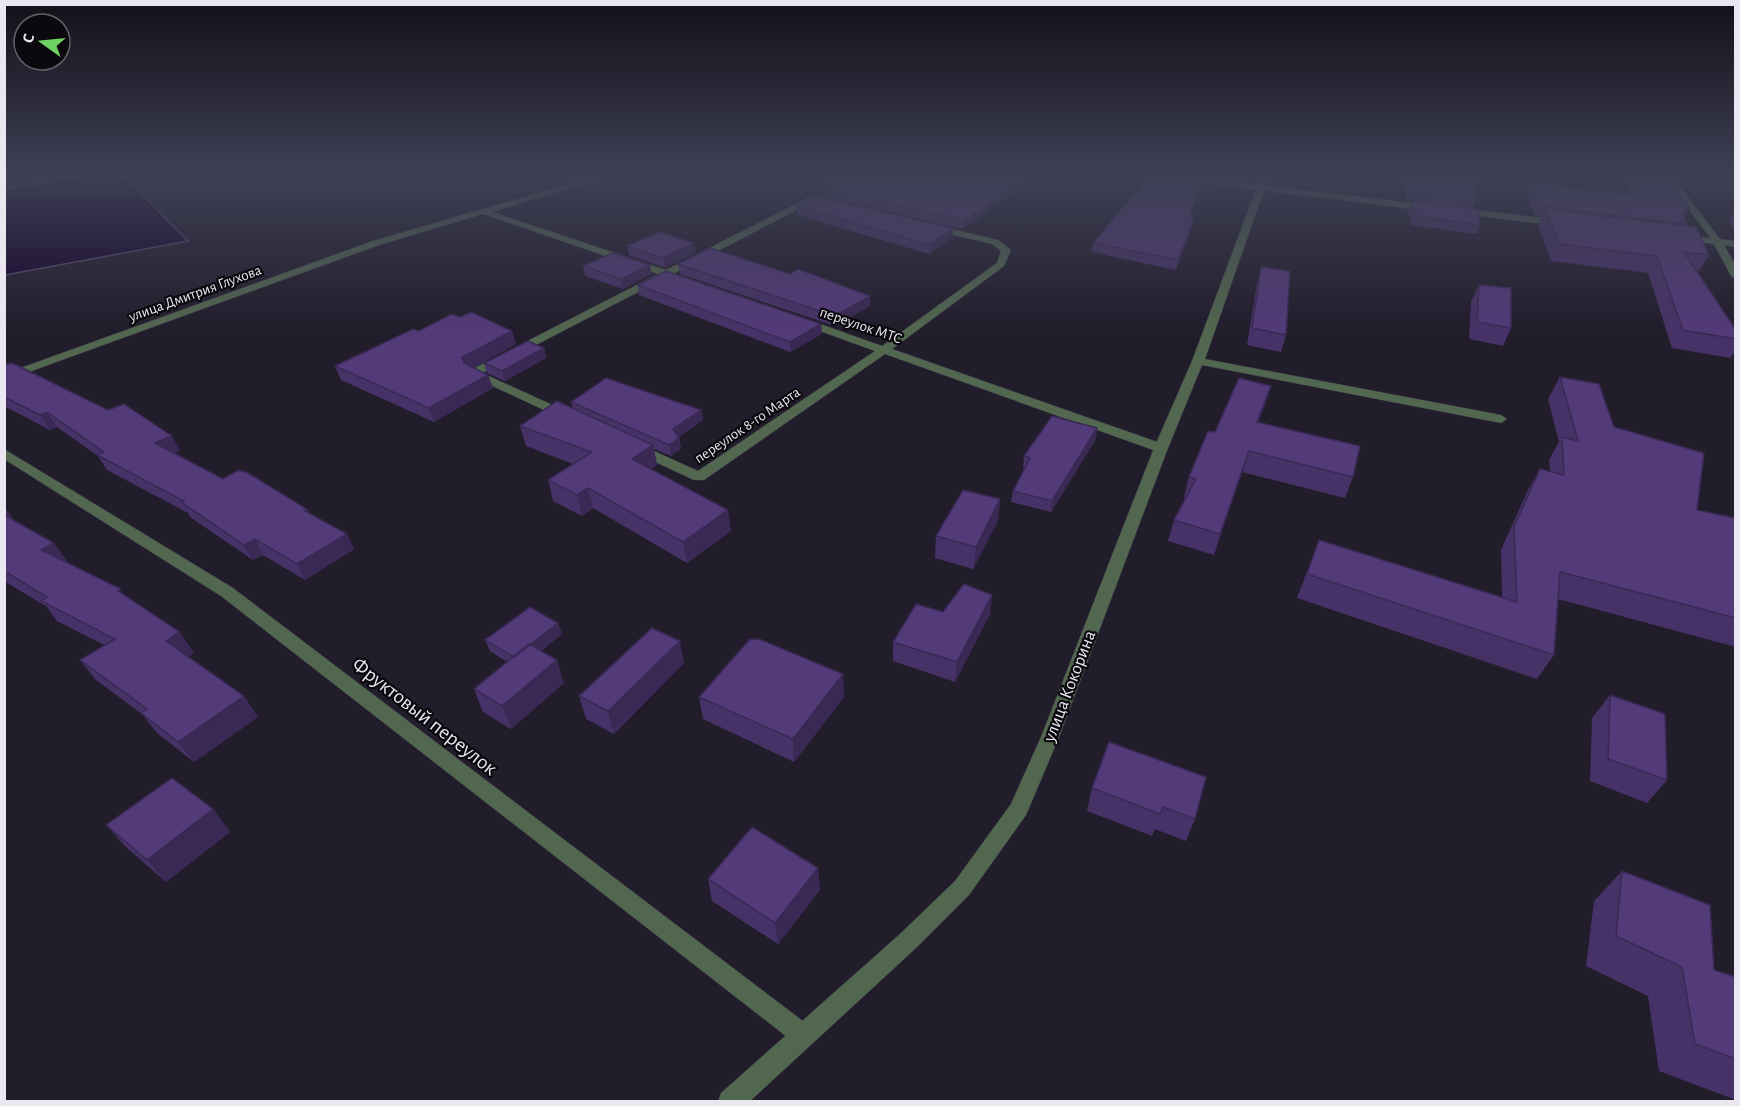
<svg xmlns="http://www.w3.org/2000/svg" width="1740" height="1106" viewBox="0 0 1740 1106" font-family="'Alegreya Sans',sans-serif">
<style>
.water{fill:#14012a;stroke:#544666;stroke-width:1.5}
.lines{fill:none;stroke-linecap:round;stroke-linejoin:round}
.service-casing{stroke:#3e3947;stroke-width:1}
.minor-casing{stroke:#3e3947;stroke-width:1}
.service{fill:#52674f;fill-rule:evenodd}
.minor{fill:#52674f;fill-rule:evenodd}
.wall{fill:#473267}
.shaded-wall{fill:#3a2954}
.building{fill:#533a78;stroke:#3a2954;stroke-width:1.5}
.labels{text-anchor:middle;stroke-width:4.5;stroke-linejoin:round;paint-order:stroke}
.far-street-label{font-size:15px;fill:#eae7f1;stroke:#0b080e}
.street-label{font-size:18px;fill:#eae7f1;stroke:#0b080e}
.near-street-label{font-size:21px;fill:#eae7f1;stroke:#0b080e}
</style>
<rect width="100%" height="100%" fill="#221d2b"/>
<!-- water -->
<path class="water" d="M84,176H124L188,241L5,275V189Z"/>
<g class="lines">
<!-- service casing -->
<g class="service-casing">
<path id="service" d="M1261,176H1269L1205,359L1501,415L1507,419L1501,423L1202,365L1168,448L1059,737L1026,815L969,895L916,948L749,1102H718L721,1093L900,934L955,881L1011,804L1041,737L1154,448L1192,361Z"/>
</g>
<!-- minor casing -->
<g class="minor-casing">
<path id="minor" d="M596,176H608L492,212L666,270L812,196L998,240L1011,250L1004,266L892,349L1166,445L1168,448L1166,451H1156L885,354L704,480H694L469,375V371L658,274L483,214L379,245L4,381V374L373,241ZM813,202L992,244L1001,251L997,263L882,346L806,319H798V323L875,351L698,471L482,373L667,277L678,278L679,276L675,273Z
M1158,176H1181L1429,205L1433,208L1429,211L1162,178Z
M1664,176H1672L1720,239L1736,241V247L1724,245L1736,266V279L1731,276L1714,244L1679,239L1677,237L1682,234L1710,238Z
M1458,208L1560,220L1565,223L1560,226L1455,213L1454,211Z
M4,449L233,588L812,1028L816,1036L812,1044L804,1048L796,1044L221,596L4,459Z"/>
</g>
<!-- service -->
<use href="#service" class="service"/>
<!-- minor -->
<use href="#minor" class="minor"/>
</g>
<!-- wall -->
<path class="wall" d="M806,176H1029L1018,190L963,229L830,198L829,189L840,184Z
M1403,176H1470L1477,199L1473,208L1407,200Z
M1618,176H1664L1687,224L1686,226L1709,255L1699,271H1696L1736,330V350L1730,358L1672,348L1648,273L1551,261L1538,225L1542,216L1534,215L1526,191L1530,183L1634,195Z
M1201,182L1191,217L1194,218L1192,227L1176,270L1091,252L1093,243Z
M1412,201L1480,225L1477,234L1411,225L1408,210Z
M797,206L953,228V237L929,254L798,215Z
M1736,209V233L1729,220Z
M694,243L696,252L665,268L629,255L627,246Z
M678,264L790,274L870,306L835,326L680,274Z
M583,266L651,274L623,289L585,276Z
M1261,267L1286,335L1281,352L1247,345L1257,283Z
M638,285L821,324L822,334L790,352L639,295Z
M1479,285L1511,328L1503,346L1469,339L1471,302Z
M460,317L512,331L516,344L473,368L488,375L493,388L434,422L341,380L335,366L419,331Z
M544,348L546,358L505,381L487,373L484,363Z
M4,365L180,450L174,453L223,479L308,510L310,514L347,534L354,549L305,580L263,555L253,560L190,517L188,513L107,470L98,456L57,427L50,430L4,406Z
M1560,377L1614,427L1697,510L1736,518V647L1558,599L1554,655L1537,679L1297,598L1319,540L1502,597L1501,550L1527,492L1540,469L1550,471L1549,460L1559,442L1548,399Z
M571,402L701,410L703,420L679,437L681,449L671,456L654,449L657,465L651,469L731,531L687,563L593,508L582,516L553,501L548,480L573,464L526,446L520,426L573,408Z
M1265,405L1258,422L1353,477L1345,498L1242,472L1214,555L1168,541L1174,520L1185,498L1184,497L1189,477L1215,432Z
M1097,428L1096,439L1051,512L1011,502L1013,491L1025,468L1023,467L1024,456Z
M1000,499L998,521L973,569L935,558L936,536Z
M4,507L15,521L54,543L69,564L126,596L194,653L188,657L244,696L258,717L194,762L157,733L142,714L96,680L80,660L104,645L57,621L47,607L4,581Z
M943,612L990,614L955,682L893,661V642Z
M558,623L562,634L541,651L564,683L511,729L483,712L474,689L507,662L490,651L485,640Z
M684,663L614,734L586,719L579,696Z
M843,674L844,697L794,762L703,719L699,697Z
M1610,695L1667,780L1647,803L1590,781L1592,718Z
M1109,742L1195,819L1186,841L1155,829L1152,836L1087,811L1092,788Z
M213,809L230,832L166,882L126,847L106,825Z
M818,868L820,890L778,944L712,901L708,879Z
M1622,871L1714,970L1736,977V1100L1659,1071L1648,996L1586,966L1594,901Z"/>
<!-- shaded-wall -->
<path class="shaded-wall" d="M1023,176H1029L1018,190L963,229L964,221Z
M1689,207L1685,216L1678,222L1682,213Z
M1194,218L1192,227L1176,270L1178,260Z
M953,228V237L929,254L930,245Z
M694,243L696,252L665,268L663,258Z
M650,265L651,274L623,289L621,279Z
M870,296V306L835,326V316Z
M821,324L822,334L790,352V342Z
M512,331L516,344L467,371L462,357Z
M544,348L546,358L505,381L502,371Z
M488,375L493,388L434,422L429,408Z
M1271,386L1265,405L1251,441L1257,422Z
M701,410L703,420L675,440L673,429Z
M47,412L57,427L50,430L40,415Z
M1097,428L1096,439L1051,512L1052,501Z
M172,436L180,450L164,458L155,443Z
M679,438L681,449L671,456L669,445Z
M653,445L657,465L636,480L632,459Z
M1249,451L1242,472L1214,555L1220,534Z
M588,488L593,508L582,516L577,495Z
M1000,499L998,521L973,569L976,547Z
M4,507L18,526L4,522Z
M728,510L731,531L687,563L683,542Z
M347,534L354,549L305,580L297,564Z
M255,539L263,555L253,560L244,545Z
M54,543L69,564L41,550Z
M992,595L990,614L955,682L957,662Z
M558,623L562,634L518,669L514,657Z
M180,632L194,653L181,662L166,641Z
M680,641L684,663L614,734L608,711Z
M557,660L564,683L511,729L502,706Z
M843,674L844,697L794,762L793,739Z
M244,696L258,717L194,762L178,742Z
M213,809L230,832L166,882L147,860Z
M818,868L820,890L778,944L775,923Z"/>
<!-- building -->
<path class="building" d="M841,176H1023L1019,182L964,221L829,189L851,178Z
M1149,176L1201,182L1190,217L1194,218L1178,260L1093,243Z
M1407,176H1474L1477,199L1410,192Z
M1629,176H1664L1689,207L1682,213L1687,224L1539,206L1530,183L1648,197Z
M816,196L953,228L930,245L797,206Z
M1412,201L1478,209L1480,225L1415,216Z
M1545,209L1696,227L1709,255L1684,252L1736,330V339L1683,330L1657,256L1559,244Z
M659,232L694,243L663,258L627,246Z
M710,248L790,274L798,269L870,296L835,316L678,264Z
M613,253L650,265L621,279L583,266Z
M1261,267L1290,271L1286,335L1252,328Z
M666,271L821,324L790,342L638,285Z
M1479,285L1511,288V328L1477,322Z
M471,312L512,331L462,357L464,363L488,375L429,408L335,366L413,329L419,331L452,314L460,317Z
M528,341L544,348L502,371L484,363Z
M12,363L108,410L124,404L172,436L155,443L223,479L239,470L248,473L308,510L305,511L347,534L297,564L255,539L244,545L181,502L184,501L97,455L104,452L47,412L40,415L4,397V365Z
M1560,377L1599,384L1614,427L1704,453L1697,510L1736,518V618L1560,572L1554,655L1307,574L1319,540L1517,602L1514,527L1540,469L1564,475L1562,437L1578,441Z
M606,378L701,410L673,429L679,438L669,445L571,402Z
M1239,378L1271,386L1257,422L1360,446L1353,477L1249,451L1220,534L1174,520L1196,479L1189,477L1208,431L1215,432Z
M557,401L653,445L632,459L728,510L683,542L588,488L577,495L548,480L592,452L520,426Z
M1052,416L1097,428L1052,501L1013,491L1030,458L1024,456Z
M963,490L1000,499L976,547L936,536Z
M4,515L54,543L41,550L121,589L118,591L180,632L166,641L244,696L178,742L141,713L147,709L80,660L115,639L41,601L47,597L4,571Z
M964,584L992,595L957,662L893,642L916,604L943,612Z
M530,607L558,623L514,657L485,640Z
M652,628L680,641L608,711L579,696Z
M750,639H759L843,674L793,739L699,697Z
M529,644L557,660L502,706L474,689Z
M1610,695L1665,714L1667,780L1608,759Z
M1109,742L1206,777L1195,819L1163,807L1160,814L1092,788Z
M172,778L213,809L147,860L106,825Z
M752,827L818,868L775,923L708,879Z
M1622,871L1710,905L1714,970L1736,977V1059L1695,1044L1682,967L1616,936Z"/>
<!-- sky -->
<linearGradient id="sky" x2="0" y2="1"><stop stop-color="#131018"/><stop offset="0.53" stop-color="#3e4055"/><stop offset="1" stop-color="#3e4055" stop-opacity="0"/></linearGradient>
<rect width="1740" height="331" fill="url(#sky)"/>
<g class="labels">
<!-- far-street labels -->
<g class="far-street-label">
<text transform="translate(195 293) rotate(-20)" y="5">улица Дмитрия Глухова</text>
<text transform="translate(861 325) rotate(19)" y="5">переулок МТС</text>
<text transform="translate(747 425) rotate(-34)" y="5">переулок 8-го Марта</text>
</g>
<!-- street labels -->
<g class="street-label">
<text transform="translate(1069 686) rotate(-69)" y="6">улица Кокорина</text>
</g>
<!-- near-street labels -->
<g class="near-street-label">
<text transform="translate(425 716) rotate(38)" y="7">Фруктовый переулок</text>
</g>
</g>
<!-- border -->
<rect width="1740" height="1106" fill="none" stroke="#eae7f1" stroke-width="12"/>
<!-- north arrow -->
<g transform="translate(42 42) rotate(285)"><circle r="28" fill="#0b080e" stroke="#646169" stroke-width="1.5"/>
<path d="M0-4.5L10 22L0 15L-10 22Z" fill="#6ed361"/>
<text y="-9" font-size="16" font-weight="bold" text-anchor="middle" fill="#eae7f1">С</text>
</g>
</svg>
